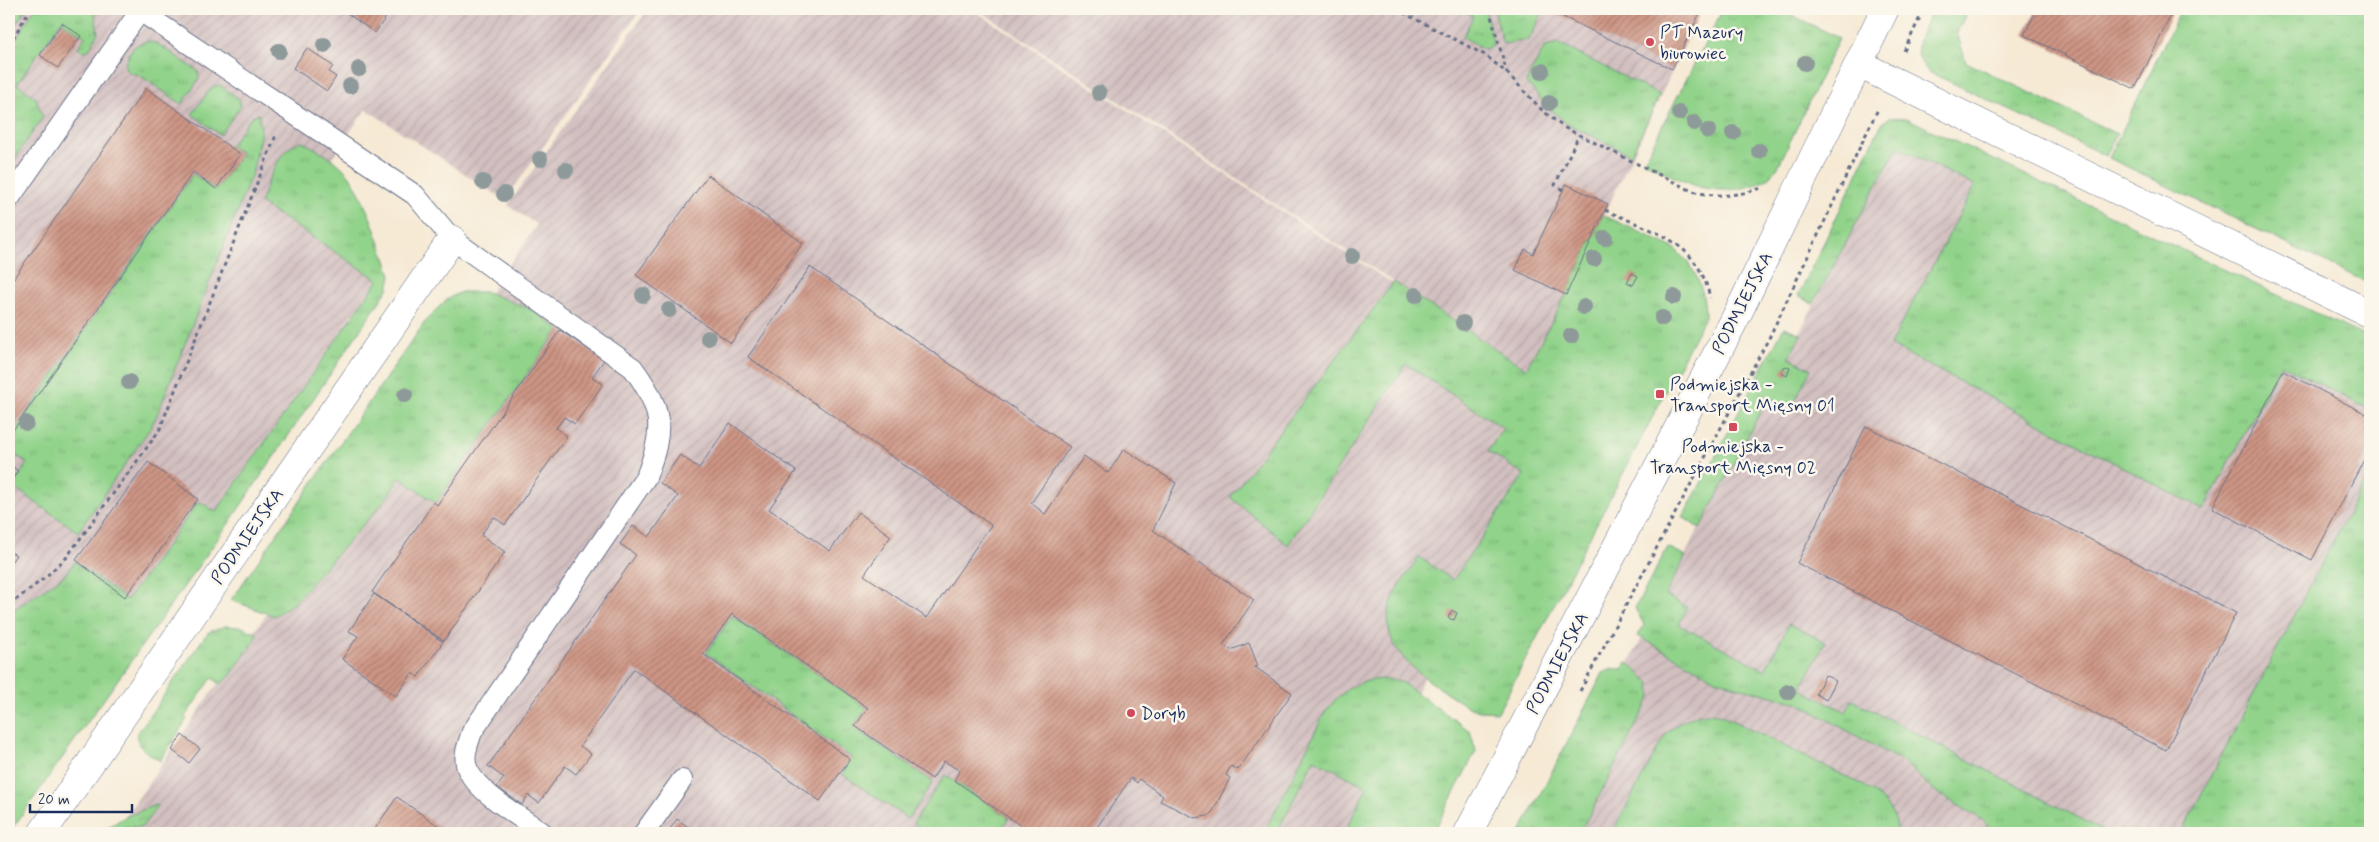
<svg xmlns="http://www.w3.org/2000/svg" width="2379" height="842" viewBox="0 0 2379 842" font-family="Mynerve,sans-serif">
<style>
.industrial{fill:url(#industrial-furrows)}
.grass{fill:url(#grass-tufts);stroke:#568174}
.building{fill:url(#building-hatch)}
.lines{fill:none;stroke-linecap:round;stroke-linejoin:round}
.service-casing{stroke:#687088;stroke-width:22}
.minor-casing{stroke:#687088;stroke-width:29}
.path{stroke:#687088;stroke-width:3;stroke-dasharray:4 4;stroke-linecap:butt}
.service{stroke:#fff;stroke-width:20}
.minor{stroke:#fff;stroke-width:28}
.tree{fill:#8e9a9a}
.poi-dot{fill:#d1495b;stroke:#fbf7ec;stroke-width:2}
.labels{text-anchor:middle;stroke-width:5;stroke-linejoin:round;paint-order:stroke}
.poi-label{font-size:18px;fill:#1b2f5e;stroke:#fbf7ec;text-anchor:start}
.street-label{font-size:18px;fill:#1b2f5e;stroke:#fbf7ec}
</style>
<defs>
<pattern id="industrial-furrows" width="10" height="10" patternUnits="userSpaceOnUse" patternTransform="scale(1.25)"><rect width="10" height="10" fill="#d2bfc0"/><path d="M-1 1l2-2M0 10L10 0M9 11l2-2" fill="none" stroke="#b4a4a7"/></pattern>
<pattern id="grass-tufts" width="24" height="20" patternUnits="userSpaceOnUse" patternTransform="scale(1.25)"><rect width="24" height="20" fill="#91d38a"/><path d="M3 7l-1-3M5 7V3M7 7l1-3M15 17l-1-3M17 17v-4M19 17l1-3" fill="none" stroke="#7cb57a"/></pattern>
<pattern id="building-hatch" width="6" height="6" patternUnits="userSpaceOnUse" patternTransform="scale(1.25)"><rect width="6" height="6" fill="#ce9584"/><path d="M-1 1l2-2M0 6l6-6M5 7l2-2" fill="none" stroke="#a67a6f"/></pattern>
</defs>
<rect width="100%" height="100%" fill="#fbf7ec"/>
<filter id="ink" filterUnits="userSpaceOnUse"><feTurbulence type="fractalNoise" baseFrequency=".02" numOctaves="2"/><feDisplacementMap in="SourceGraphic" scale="10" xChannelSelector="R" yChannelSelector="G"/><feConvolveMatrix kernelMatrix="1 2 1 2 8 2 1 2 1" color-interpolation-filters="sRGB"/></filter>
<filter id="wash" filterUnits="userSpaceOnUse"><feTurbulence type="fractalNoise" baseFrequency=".0096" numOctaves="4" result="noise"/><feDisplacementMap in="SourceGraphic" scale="20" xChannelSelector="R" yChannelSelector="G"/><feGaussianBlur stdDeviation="1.12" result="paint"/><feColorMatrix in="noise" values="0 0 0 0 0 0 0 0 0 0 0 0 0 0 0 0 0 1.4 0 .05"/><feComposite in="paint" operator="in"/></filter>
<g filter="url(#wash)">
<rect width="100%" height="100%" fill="#f6ead5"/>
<!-- industrial -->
<path class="industrial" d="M9,9H641L505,200L366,109L292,215L381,274L9,809Z
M648,9H972L1565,396L1346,833H114L537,225L508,205Z
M977,9H1702L1566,295L1527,369Z
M1908,122L2370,344V833H1539L1661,602Z"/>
<!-- grass -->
<path class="grass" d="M9,9H26L14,27L9,24Z
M34,9H94L98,33L89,50L83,51L78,47L85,37L61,21L17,84L36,98L43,117L9,167V51Z
M1460,9H1485L1494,46L1484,49L1463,37L1473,16Z
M1494,9H1544L1529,40L1503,44Z
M1723,9H1779L1839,38L1777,169C1764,183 1756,186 1737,189C1698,194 1677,178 1644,161Z
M1933,9H1968L1957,33L1966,62L2117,134L2106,156L1929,72C1907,51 1922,32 1933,9Z
M2181,9H2370V284L2109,158Z
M148,41L158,44L198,71L199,79L182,104L139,75L130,73L125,68C127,53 133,43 148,41Z
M1557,43L1660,95L1631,155L1566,123L1547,106L1526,82L1544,48Z
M220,85L240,100V107L220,135L192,114L212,87Z
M259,114L261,131L253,171L159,410L151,427L78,532L12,486L27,463L9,450V439L193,174L216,190L242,153L230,146L252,116Z
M1890,117L1906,118L2370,339V410L2281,364L2204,510L1890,345L1975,186L1897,147L1813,304L1798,296L1882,123Z
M302,141C317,150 338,160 349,175C365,197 381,247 391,275L388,289L229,523L9,833V613L65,575L75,562L127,600L199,501L216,512L378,280L260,203C269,181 277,149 302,141Z
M1603,215L1672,247C1695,265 1705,288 1705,317L1498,712L1479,711L1468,707C1436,684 1377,656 1390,607C1394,590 1409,573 1419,557L1453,580L1524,475L1488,451L1503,428L1406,364L1288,545L1230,497L1394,282L1526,369L1566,295Z
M462,292H487L532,310L559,329L436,503L400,478L384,501L294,603L274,616L231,600L425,322C436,310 446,297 462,292Z
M1784,327L1801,334L1789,357L1811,369L1791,409L1768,397L1700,529L1683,517Z
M2370,471V833H2181Z
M1668,547L1686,556L1665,595L1687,607L1679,625L1765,670L1789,624L1825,642L1801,689L1846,712L1852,700L2108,833H1995L1981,819L1934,791L1905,763L1798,703L1742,688L1715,679L1638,636L1644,625L1635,608Z
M732,616L867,708L853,727L933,782L908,819L842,774L852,758L706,653Z
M225,626L242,627L258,634L231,675L221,684L212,678L184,718L187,719L160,761C149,754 136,748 137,734L205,636L209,632Z
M1627,662L1650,683L1651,696L1580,833H1520L1603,673L1612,669H1622Z
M1382,679L1400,681L1470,731L1476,751L1433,833H1344L1367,787L1314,759L1277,833H1264L1325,712C1342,690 1355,681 1382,679Z
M1705,713L1719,714L1861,784C1880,796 1896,810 1898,833H1612L1665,735C1677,723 1688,717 1705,713Z
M945,775L1009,818L999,833H928L913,823Z
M155,805L158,806L142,827H124L110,833H99L125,817Z"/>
<g id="blocks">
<!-- building -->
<path class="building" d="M341,9H375L386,17L375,33Z
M1560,9H1702L1672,69L1557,14Z
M2037,9H2174L2135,89L2024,35Z
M62,23L81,36L58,68L40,55Z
M307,48L333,66L329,72L336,77L327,91L293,68Z
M146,88L240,154L216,189L193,172L9,436V285Z
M708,175L803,243L731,343L636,275Z
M1566,184L1608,204L1566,295L1515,270L1525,249L1533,254Z
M810,267L1070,447L1031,503L1045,514L1084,456L1108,473L1124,449L1176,483L1153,530L1254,600L1223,645L1231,650L1249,643L1258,666L1255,667L1292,693L1238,770L1231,766L1226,775L1230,778L1213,811L1208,816L1195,818L1160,801L1163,796L1139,779L1137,783L1131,778L1093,833H1031L954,780L960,771L944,761L932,779L855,726L868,708L732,614L703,654L850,759L820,801L634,669L580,746L591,754L576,774L565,766L539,803L528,795L522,805L497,787L504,778L488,766L636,555L620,544L633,526L649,537L678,496L660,483L680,455L699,468L730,423L796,471L769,509L830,551L858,512L891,536L864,575L927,618L991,525L748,357Z
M1632,273L1638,276L1633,285L1627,282Z
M560,330L604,360L592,377L603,384L575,424L564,417L556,428L567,436L505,525L494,517L481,535L505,552L444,641L372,592L434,502L437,505Z
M1785,366L1790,368L1787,376L1781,373Z
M2283,371L2370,416V448L2312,560L2212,508Z
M1866,426L2236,613L2166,750L1797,563Z
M148,462L198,499L125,597L76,560Z
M9,464L18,471L9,484Z
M9,551L16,555L9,565Z
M374,594L443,642L418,677L412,673L396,696L342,659L358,636L349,631Z
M1452,610L1457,613L1454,620L1448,618Z
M1825,675L1836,681L1826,700L1816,694Z
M182,735L200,749L189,763L172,750Z
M397,797L437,825L449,833H372Z
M677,819L697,833H667Z"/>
</g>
</g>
<g filter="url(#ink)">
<use href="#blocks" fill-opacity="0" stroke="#687088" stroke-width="1"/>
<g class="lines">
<!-- service casing -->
<g class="service-casing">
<path id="service" d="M137,9L415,195L452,239L633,368C663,409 665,429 646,477L472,732C468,744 462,758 468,770C479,794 521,817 543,833
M9,199L140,11
M644,833L682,780"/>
</g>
<!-- minor casing -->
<g class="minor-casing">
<path id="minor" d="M1859,64L2370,314
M42,833L452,239
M1468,833L1738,313L1885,9"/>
</g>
<!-- path -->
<path class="path" d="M1396,9L1485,55L1507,73L1542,110L1563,127L1692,191C1717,198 1739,196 1764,187
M1489,9L1507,73
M9,45L30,9
M1904,51L1924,9
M1563,190L1555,185L1579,135
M1605,210C1653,232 1698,240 1710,298
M9,605L42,580L66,558L159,431L276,135
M1580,691L1769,338L1878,109"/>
<!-- service -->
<use href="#service" class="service"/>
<!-- minor -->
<use href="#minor" class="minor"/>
</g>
<!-- trees -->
<g class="tree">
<circle cx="324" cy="45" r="8"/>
<circle cx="279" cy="51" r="8"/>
<circle cx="1805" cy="63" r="8"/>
<circle cx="359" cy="69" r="8"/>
<circle cx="1542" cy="71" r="8"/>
<circle cx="350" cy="86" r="8"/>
<circle cx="1099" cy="93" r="8"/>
<circle cx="1549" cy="103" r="8"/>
<circle cx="1679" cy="113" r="8"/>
<circle cx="1694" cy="123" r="8"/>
<circle cx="1708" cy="131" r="8"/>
<circle cx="1733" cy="133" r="8"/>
<circle cx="1759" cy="151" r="8"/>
<circle cx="540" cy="159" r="8"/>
<circle cx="566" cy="170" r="8"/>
<circle cx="483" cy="182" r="8"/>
<circle cx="504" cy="194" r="8"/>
<circle cx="1605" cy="238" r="8"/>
<circle cx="1352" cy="256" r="8"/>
<circle cx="1594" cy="259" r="8"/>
<circle cx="643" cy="295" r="8"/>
<circle cx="1416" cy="295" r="8"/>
<circle cx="1674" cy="297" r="8"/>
<circle cx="1584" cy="307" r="8"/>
<circle cx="669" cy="310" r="8"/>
<circle cx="1662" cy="318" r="8"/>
<circle cx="1463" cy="323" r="8"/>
<circle cx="1571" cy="336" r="8"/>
<circle cx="708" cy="338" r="8"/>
<circle cx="129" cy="382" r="8"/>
<circle cx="405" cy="395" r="8"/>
<circle cx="26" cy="423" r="8"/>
<circle cx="1788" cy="692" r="8"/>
</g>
</g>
<!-- markers -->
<g class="poi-dot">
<circle cx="1650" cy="42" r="5"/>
<rect x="1655" y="389" width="10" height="10" rx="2.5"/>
<rect x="1728" y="422" width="10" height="10" rx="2.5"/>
<circle cx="1131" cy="713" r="5"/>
</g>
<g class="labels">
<!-- poi labels -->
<g class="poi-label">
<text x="1660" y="38">PT Mazury<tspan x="1660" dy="21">biurowiec</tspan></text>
<text x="1670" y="390">Podmiejska -<tspan x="1670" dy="21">Transport Mięsny 01</tspan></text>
<text x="1733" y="452" text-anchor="middle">Podmiejska -<tspan x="1733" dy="21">Transport Mięsny 02</tspan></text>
<text x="1141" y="719">Doryb</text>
</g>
<!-- street labels -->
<g class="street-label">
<text transform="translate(1742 303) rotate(-63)" y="6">PODMIEJSKA</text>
<text transform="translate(247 536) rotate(-55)" y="6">PODMIEJSKA</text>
<text transform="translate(1557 663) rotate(-62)" y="6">PODMIEJSKA</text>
</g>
</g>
<!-- margin -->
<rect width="2379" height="842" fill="none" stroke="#fbf7ec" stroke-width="30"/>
<!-- scale -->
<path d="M30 804v8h102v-8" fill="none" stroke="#1b2f5e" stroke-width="2.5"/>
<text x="38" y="804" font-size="15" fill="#1b2f5e" stroke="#fbf7ec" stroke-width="4" paint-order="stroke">20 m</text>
</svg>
